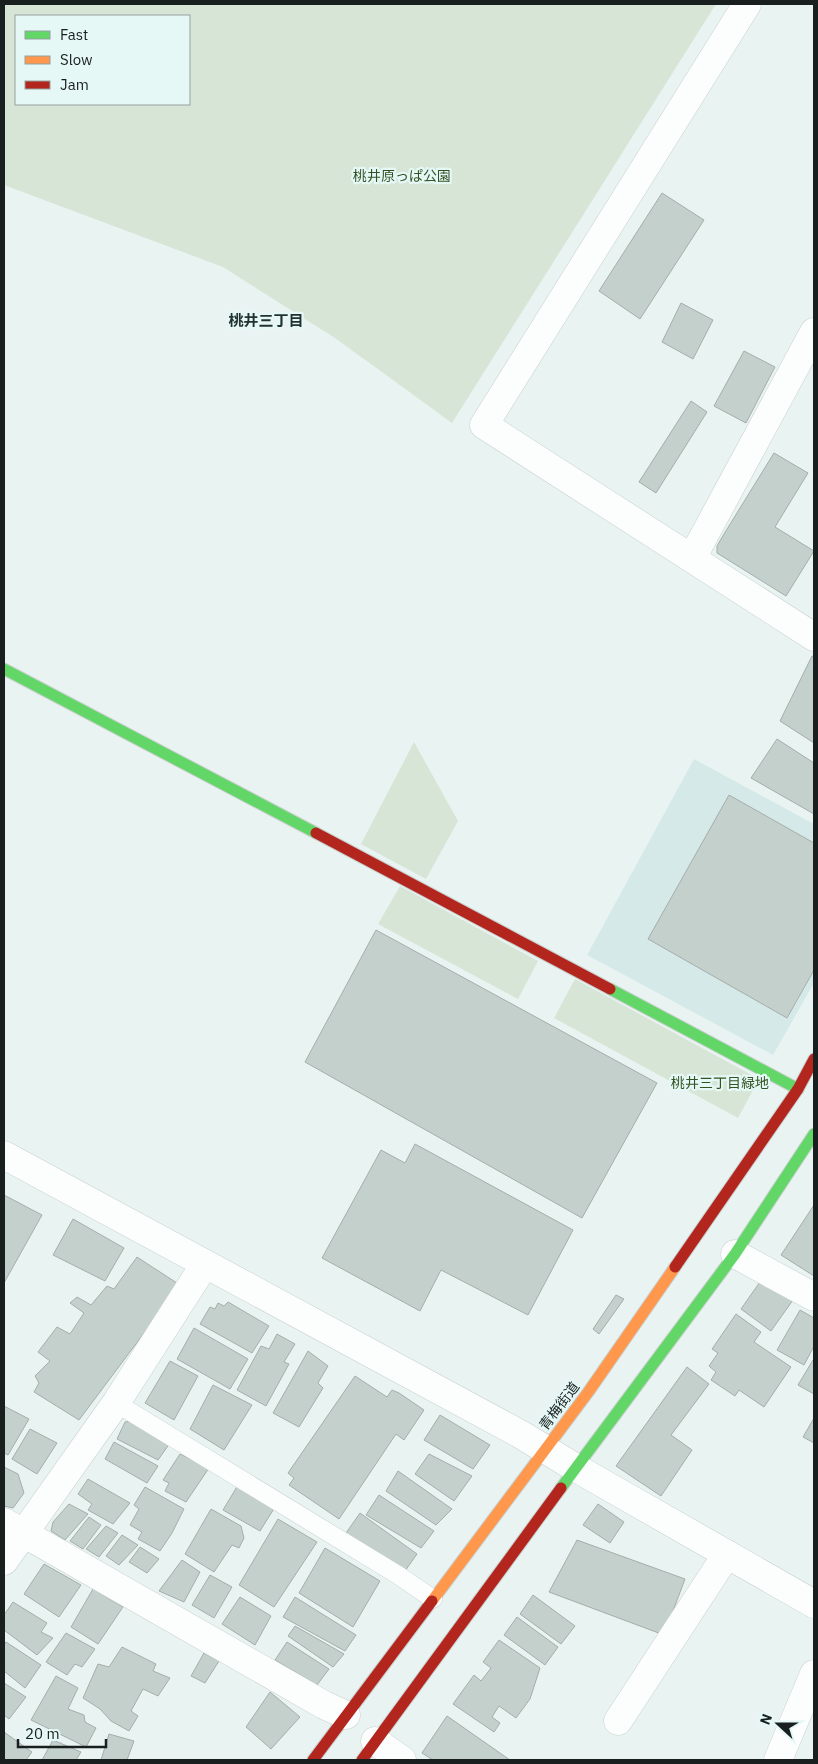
<svg xmlns="http://www.w3.org/2000/svg" width="818" height="1764" viewBox="0 0 818 1764" font-family="'IBM Plex Sans','Noto Sans JP',sans-serif">
<style>
.built{fill:#d5eae8}
.green{fill:#d6e5d5;fill-rule:evenodd}
.building{fill:#c3d0cb;stroke:#a6adab}
.lines{fill:none;stroke-linecap:round;stroke-linejoin:round}
.lane-casing{stroke:#c8d0cf;stroke-width:19}
.street-casing{stroke:#c8d0cf;stroke-width:29}
.fast-casing{stroke:#c8d0cf;stroke-width:13}
.slow-casing{stroke:#c8d0cf;stroke-width:13}
.jam-casing{stroke:#c8d0cf;stroke-width:13}
.lane{stroke:#fcfdfd;stroke-width:18}
.street{stroke:#fcfdfd;stroke-width:28}
.fast{stroke:#63d668;stroke-width:11}
.slow{stroke:#ff974d;stroke-width:11}
.jam{stroke:#b3261e;stroke-width:11}
.labels{text-anchor:middle;stroke-width:4.5;stroke-linejoin:round;paint-order:stroke}
.park-label{font-size:14px;fill:#335322;stroke:#e5f8f6}
.street-label{font-size:14px;fill:#181f1e;stroke:#e5f8f6}
.neighbourhood-label{font-size:15px;font-weight:bold;fill:#233230;stroke:#e5f8f6}
</style>
<rect width="100%" height="100%" fill="#e9f4f2"/>
<!-- built -->
<path class="built" d="M694,759L814,824V983L773,1055L587,955Z"/>
<!-- green -->
<path class="green" d="M4,4H716L452,423L335,338L223,267L4,185ZM16,16H189V104H16Z
M414,742L458,821L426,879L361,844Z
M400,886L538,961L518,999L378,924Z
M575,979L759,1079L738,1118L554,1018Z"/>
<!-- building -->
<path class="building" d="M662,193L704,220L640,319L599,291Z
M681,303L713,320L693,359L662,342Z
M744,351L775,367L746,423L714,406Z
M691,401L707,412L656,493L639,482Z
M774,453L808,473L775,527L814,551L786,596L717,553V546L724,534Z
M812,656L814,657V743L780,721Z
M777,739L814,763V814L751,778Z
M729,795L814,843V970L787,1018L648,939Z
M376,930L657,1083L582,1218L305,1062Z
M415,1144L573,1230L528,1315L441,1270L420,1311L322,1258L381,1150L405,1163Z
M4,1195L42,1215L4,1283Z
M814,1205V1276L781,1255Z
M73,1219L124,1248L105,1281L53,1255Z
M137,1257L180,1285L79,1420L34,1392L39,1383L35,1376L50,1361L38,1352L57,1327L70,1334L84,1313L70,1303L77,1297L91,1305L107,1286L114,1289Z
M762,1279L793,1300L771,1331L741,1309Z
M616,1295L624,1299L599,1334L593,1329Z
M228,1302L269,1326L252,1353L200,1324L210,1307L215,1309L218,1303L224,1306Z
M800,1310L814,1318V1346L804,1365L777,1350Z
M736,1314L761,1332L754,1342L791,1367L764,1407L739,1390L735,1396L711,1380L716,1372L709,1366L718,1353L712,1349Z
M194,1328L248,1359L230,1389L177,1359Z
M277,1334L295,1344L284,1362L289,1364L266,1406L237,1390L261,1346L269,1349Z
M308,1351L328,1366L318,1383L323,1388L299,1427L273,1413Z
M813,1360L814,1361V1394L798,1385Z
M170,1361L198,1376L174,1420L145,1403Z
M687,1367L709,1384L671,1435L692,1450L661,1496L616,1466Z
M355,1376L387,1397L392,1390L399,1393L424,1410L404,1440L396,1434L339,1519L289,1485L294,1478L288,1473Z
M213,1385L252,1405L224,1450L190,1429Z
M4,1406L29,1419L8,1455L4,1453Z
M440,1415L490,1445L473,1469L424,1440Z
M814,1418V1443L803,1437Z
M132,1421L170,1443L158,1460L117,1439L125,1422Z
M30,1429L57,1443L37,1474L12,1459Z
M114,1442L158,1466L147,1483L105,1459Z
M180,1454L209,1468L186,1502L165,1491L169,1483L163,1480Z
M429,1454L472,1476L454,1501L415,1474Z
M4,1467L18,1474L24,1493L13,1508L4,1506Z
M398,1471L452,1509L436,1525L386,1491Z
M88,1479L130,1503L113,1524L88,1510L92,1504L78,1494Z
M238,1485L275,1507L260,1531L223,1510Z
M145,1487L184,1509L172,1533L160,1551L138,1539L142,1532L130,1525L139,1509L134,1505Z
M379,1495L434,1531L421,1548L366,1515Z
M69,1504L88,1514L65,1540L51,1531L53,1522Z
M598,1504L624,1522L610,1543L583,1525Z
M211,1509L241,1526L244,1538L239,1548L232,1545L214,1572L185,1554Z
M360,1513L417,1554L405,1571L346,1533Z
M89,1517L101,1525L83,1549L70,1541Z
M278,1519L317,1542L274,1607L239,1585Z
M106,1526L118,1533L99,1557L86,1549Z
M122,1535L138,1545L119,1565L106,1556Z
M577,1540L685,1579L664,1635L549,1592Z
M140,1547L159,1559L147,1573L129,1562Z
M325,1548L380,1581L353,1627L299,1593Z
M182,1560L200,1572L184,1602L159,1591Z
M44,1564L81,1585L59,1617L24,1594Z
M210,1575L232,1587L214,1618L192,1605Z
M93,1589L123,1607L98,1644L71,1627Z
M533,1595L575,1626L561,1644L520,1614Z
M240,1597L271,1616L255,1645L222,1624Z
M295,1597L356,1635L345,1651L283,1617Z
M13,1602L47,1623L41,1632L53,1638L37,1655L4,1630V1615Z
M517,1617L558,1647L545,1665L504,1635Z
M295,1626L344,1654L333,1667L288,1636Z
M66,1633L95,1649L82,1667L75,1664L67,1675L46,1662Z
M499,1640L540,1668L530,1699L516,1718L499,1706L492,1717L500,1723L494,1732L453,1704L474,1675L481,1681L491,1668L483,1662Z
M6,1642L41,1665L25,1688L4,1671V1645Z
M287,1642L329,1669L317,1685L275,1660Z
M122,1647L156,1664L153,1671L170,1678L158,1696L143,1689L131,1711L138,1716L129,1731L111,1721L100,1709L83,1698L98,1664L109,1667Z
M204,1653L219,1661L205,1683L191,1676Z
M56,1676L78,1688L68,1709L84,1715L85,1722L96,1728L86,1747L31,1720Z
M4,1683L26,1697L9,1719L4,1715Z
M270,1692L300,1717L271,1749L246,1727Z
M447,1716L510,1760H433L422,1753Z
M4,1732L32,1752L26,1760H4Z
M109,1734L134,1741L127,1760H101Z
M53,1740L81,1752L76,1760H42Z"/>
<g class="lines">
<!-- lane casing -->
<g class="lane-casing">
<path id="lane" d="M116,1403L398,1575L433,1599"/>
</g>
<!-- street casing -->
<g class="street-casing">
<path id="street" d="M747,4L484,425L814,637
M692,558L814,332
M4,1155L520,1434L576,1468L814,1604
M735,1254L814,1297
M4,1522L324,1705L346,1715
M4,1561L116,1403L205,1264
M618,1721L727,1554
M375,1741L402,1760
M778,1760L814,1674"/>
</g>
<!-- fast casing -->
<g class="fast-casing">
<path id="fast" d="M4,669L316,833
M610,989L798,1089
M561,1488L735,1254L814,1134"/>
</g>
<!-- slow casing -->
<g class="slow-casing">
<path id="slow" d="M432,1601L589,1391L675,1267"/>
</g>
<!-- jam casing -->
<g class="jam-casing">
<path id="jam" d="M316,833L610,989
M675,1267L798,1089L814,1059
M313,1760L432,1601
M362,1760L561,1488"/>
</g>
<!-- lane -->
<use href="#lane" class="lane"/>
<!-- street -->
<use href="#street" class="street"/>
<!-- fast -->
<use href="#fast" class="fast"/>
<!-- slow -->
<use href="#slow" class="slow"/>
<!-- jam -->
<use href="#jam" class="jam"/>
</g>
<g class="labels">
<!-- park labels -->
<g class="park-label">
<text x="402" y="181">桃井原っぱ公園</text>
<text x="720" y="1088">桃井三丁目緑地</text>
</g>
<!-- street labels -->
<g class="street-label">
<text transform="translate(559 1406) rotate(-53)" y="5">青梅街道</text>
</g>
<!-- neighbourhood labels -->
<g class="neighbourhood-label">
<text x="266" y="326">桃井三丁目</text>
</g>
</g>
<!-- border -->
<rect width="818" height="1764" fill="none" stroke="#181f1e" stroke-width="10"/>
<!-- legend -->
<rect x="15" y="15" width="175" height="90" fill="#e5f8f6" stroke="#93a1a0"/>
<rect x="25" y="31" width="25" height="8" fill="#63d668" stroke="#93a1a0"/>
<text x="60" y="40" font-size="15" fill="#181f1e">Fast</text>
<rect x="25" y="56" width="25" height="8" fill="#ff974d" stroke="#93a1a0"/>
<text x="60" y="65" font-size="15" fill="#181f1e">Slow</text>
<rect x="25" y="81" width="25" height="8" fill="#b3261e" stroke="#93a1a0"/>
<text x="60" y="90" font-size="15" fill="#181f1e">Jam</text>
<!-- north arrow -->
<g transform="translate(778 1724) rotate(291)" stroke="#e5f8f6" stroke-width="4" paint-order="stroke">
<path d="M0-4L9 19L0 12L-9 19Z" fill="#181f1e"/>
<text y="-8" font-size="14" font-weight="bold" text-anchor="middle" fill="#181f1e">N</text>
</g>
<!-- scale -->
<path d="M18 1739v8h88v-8" fill="none" stroke="#181f1e" stroke-width="2.5"/>
<text x="25" y="1739" font-size="15" fill="#181f1e" stroke="#e5f8f6" stroke-width="4" paint-order="stroke">20 m</text>
</svg>
